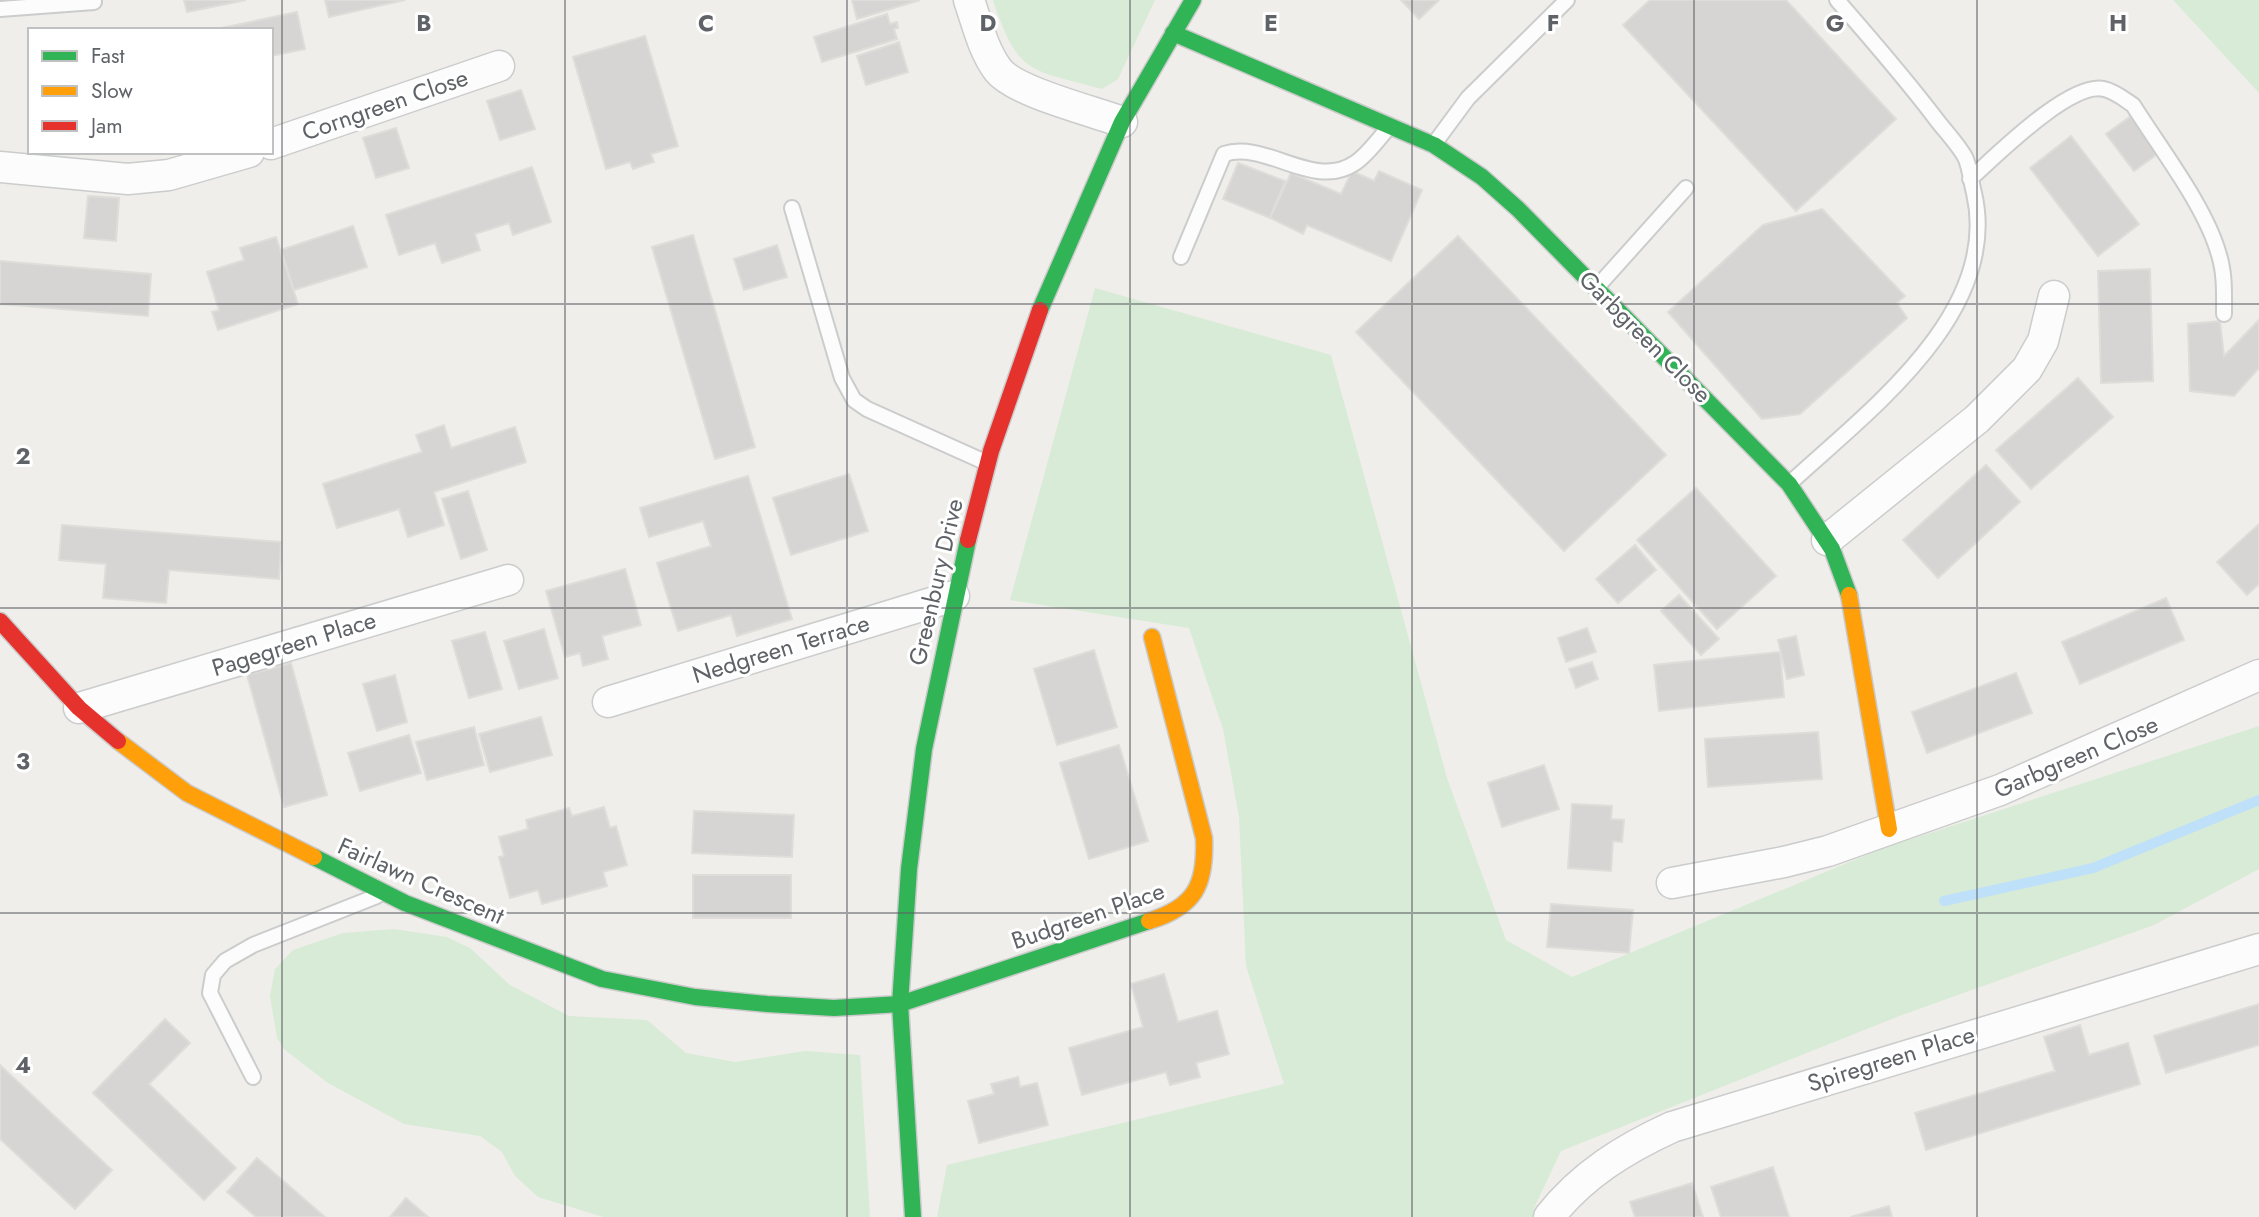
<svg xmlns="http://www.w3.org/2000/svg" width="2259" height="1217" viewBox="0 0 2259 1217" font-family="Jost,sans-serif">
<style>
.green{fill:#d8ebd6}
.lines{fill:none;stroke-linecap:round;stroke-linejoin:round}
.stream{stroke:#bfe0f9;stroke-width:10}
.building{fill:#d6d5d3;stroke:#deddd9;stroke-width:2}
.lane-casing{stroke:#cbcccc;stroke-width:18}
.street-casing{stroke:#cbcccc;stroke-width:33}
.fast-casing{stroke:#cacacb;stroke-width:19}
.slow-casing{stroke:#cacacb;stroke-width:19}
.jam-casing{stroke:#cacacb;stroke-width:19}
.lane{stroke:#fdfcfc;stroke-width:14}
.street{stroke:#fdfcfc;stroke-width:30}
.fast{stroke:#30b455;stroke-width:16}
.slow{stroke:#ff9f0a;stroke-width:16}
.jam{stroke:#e5322d;stroke-width:16}
.grid{fill:none;stroke:#5f6368;stroke-width:2;stroke-opacity:0.55}
.labels{text-anchor:middle;stroke-width:6;stroke-linejoin:round;paint-order:stroke}
.street-label{font-size:24px;fill:#5f6368;stroke:#fff}
.grid-label{font-size:23px;text-anchor:middle;font-weight:bold;fill:#5f6368;stroke:#fff;stroke-width:6;stroke-linejoin:round;paint-order:stroke}
</style>
<rect width="100%" height="100%" fill="#efeeea"/>
<!-- green -->
<path class="green" d="M993,0H1155L1118,79L1102,89C1030,69 1018,76 993,0Z
M2173,0H2259V93Z
M1095,288L1331,355L1447,778L1506,940L1572,977L1881,849L2259,726V869L2154,925L1902,1015L1561,1151L1534,1208L1537,1217H937L947,1165L1284,1084L1246,966L1239,817L1223,729L1189,628L1010,600Z
M394,929L447,937L470,948L510,985L569,1016L647,1020L686,1053L735,1062L805,1051L860,1055L870,1217H603L538,1197L515,1176L502,1152L480,1136L404,1124L328,1083L285,1050L277,1038L270,996L275,969L293,950L343,933Z"/>
<g class="lines">
<!-- stream -->
<path class="stream" d="M1944,901L2093,868L2259,800"/>
</g>
<!-- building -->
<path class="building" d="M184,0H246L187,12Z
M325,0H405L329,17Z
M852,0H920L857,19Z
M1401,0H1439L1419,19Z
M1650,0H1786L1896,119L1796,211L1623,25Z
M297,12L305,49L271,56V30H212Z
M887,14L890,24L897,22L898,28L894,29L897,39L822,62L814,37Z
M645,36L678,146L651,154L654,162L633,169L630,162L606,169L573,57Z
M899,42L908,72L866,85L857,56Z
M521,90L535,129L500,140L487,101Z
M2131,116L2159,153L2134,171L2106,134Z
M396,128L409,168L376,178L363,138Z
M2071,136L2139,224L2098,256L2030,168Z
M1238,163L1285,181L1270,218L1223,199Z
M532,167L551,222L513,235L509,223L475,234L480,250L442,263L435,243L399,255L386,215Z
M1352,171L1374,181L1379,171L1422,190L1391,261L1307,225L1303,234L1270,218L1291,173L1341,194Z
M88,196L119,198L116,241L84,238Z
M1822,209L1905,296L1897,303L1907,318L1800,414L1762,419L1668,312L1763,225Z
M353,226L367,267L294,290L281,250Z
M693,235L755,447L715,459L652,247Z
M1458,236L1666,455L1564,551L1356,332Z
M276,237L298,304L218,330L212,312L219,310L207,272L244,260L240,248Z
M777,245L787,277L744,290L734,259Z
M0,261L151,274L148,316L0,304Z
M2150,269L2153,381L2101,383L2098,271Z
M2259,320V368L2234,396L2190,391L2188,324L2220,321L2224,356Z
M2078,378L2113,417L2031,489L1996,450Z
M444,425L451,448L515,427L526,462L434,492L444,525L408,537L399,509L337,528L323,484L422,452L416,435Z
M1986,465L2020,502L1938,578L1903,540Z
M849,474L868,531L791,555L773,498Z
M748,476L792,619L737,636L731,615L678,631L657,563L711,546L703,521L649,537L640,508Z
M1696,488L1776,576L1717,629L1637,540Z
M468,491L487,550L461,559L442,499Z
M2259,524V584L2247,595L2217,562Z
M62,525L281,542L279,579L169,570L166,603L103,598L106,564L59,560Z
M1635,545L1656,570L1618,603L1596,579Z
M625,569L641,625L602,636L608,659L583,666L580,653L565,657L546,591Z
M1679,595L1719,639L1701,655L1661,611Z
M2166,598L2184,640L2080,684L2062,642Z
M1587,628L1596,652L1566,662L1558,638Z
M544,629L558,678L519,689L504,641Z
M485,632L502,689L469,698L452,641Z
M1796,636L1804,675L1787,679L1778,640Z
M1094,650L1117,727L1057,745L1034,669Z
M1780,652L1784,697L1659,711L1654,665Z
M1592,662L1598,679L1576,688L1569,669Z
M291,663L327,795L284,807L247,675Z
M2016,673L2032,713L1927,753L1912,712Z
M395,675L407,722L377,731L363,684Z
M541,717L552,755L490,772L479,734Z
M474,727L484,765L427,780L416,742Z
M1818,732L1822,779L1708,787L1705,739Z
M409,735L421,773L360,791L348,753Z
M1119,745L1148,841L1089,859L1060,763Z
M1544,765L1559,809L1502,827L1488,783Z
M1572,804L1612,806L1611,819L1624,820L1622,842L1613,841L1611,871L1568,868Z
M604,807L610,828L616,826L627,865L603,872L607,886L542,904L538,890L510,898L499,857L504,856L499,837L528,829L526,820L569,808L572,816Z
M694,811L794,815L792,857L692,853Z
M693,875H791V918H693Z
M1551,904L1633,910L1629,953L1547,947Z
M1164,974L1178,1022L1217,1011L1229,1054L1196,1063L1200,1077L1170,1085L1166,1072L1082,1095L1069,1048L1143,1027L1131,984Z
M2259,1004V1045L2166,1073L2154,1036Z
M165,1019L190,1043L149,1084L236,1168L204,1200L93,1093Z
M2080,1025L2089,1055L2128,1043L2140,1084L1926,1150L1915,1113L2055,1071L2044,1037Z
M0,1065L112,1170L75,1209L0,1139Z
M1018,1077L1020,1087L1037,1083L1048,1125L979,1143L968,1101L994,1094L991,1084Z
M257,1158L325,1217H256L227,1192Z
M1773,1167L1789,1217H1721L1711,1187Z
M1692,1183L1703,1217H1635L1630,1202Z
M406,1198L428,1217H390Z
M1889,1206L1892,1217H1851Z"/>
<g class="lines">
<!-- lane casing -->
<g class="lane-casing">
<path id="lane" d="M0,9L94,2
M1434,144L1468,98L1567,0
M1970,179C1995,157 2070,81 2104,89C2114,91 2124,99 2133,105C2160,148 2206,207 2219,255C2225,274 2224,294 2224,314
M792,208L842,378L854,400L867,409L987,463
M1181,257L1224,154C1266,140 1314,191 1355,163C1367,155 1378,140 1388,128
M1598,286L1686,188
M1790,483C1867,412 2002,313 1974,193C1971,182 1970,167 1965,157C1957,143 1945,131 1936,119C1905,78 1871,39 1837,0
M253,1077L210,993L213,975L225,961L253,945L377,896"/>
</g>
<!-- street casing -->
<g class="street-casing">
<path id="street" d="M969,0C977,23 983,50 998,70C1015,92 1093,111 1122,122
M271,144L499,66
M0,167L128,179L169,175L249,152
M1827,540L1977,419L2027,369L2043,341L2054,296
M608,702L954,596
M79,708L508,580
M1672,883L1784,862L1828,851L2000,790L2259,675
M1549,1217C1582,1175 1624,1149 1672,1127L2259,949"/>
</g>
<!-- fast casing -->
<g class="fast-casing">
<path id="fast" d="M1173,33L1434,145L1482,177L1518,209L1789,484L1832,549L1849,595
M1040,310L1122,122L1193,0
M314,857L405,903L602,979L695,997L767,1004L834,1008L900,1004L1149,921
M913,1217L900,1004L909,869L924,749L968,540"/>
</g>
<!-- slow casing -->
<g class="slow-casing">
<path id="slow" d="M1849,595L1889,829
M118,741L187,793L314,857
M1149,921C1195,907 1206,885 1204,838L1152,637"/>
</g>
<!-- jam casing -->
<g class="jam-casing">
<path id="jam" d="M968,540L991,451L1040,310
M0,621L79,708L118,741"/>
</g>
<!-- lane -->
<use href="#lane" class="lane"/>
<!-- street -->
<use href="#street" class="street"/>
<!-- fast -->
<use href="#fast" class="fast"/>
<!-- slow -->
<use href="#slow" class="slow"/>
<!-- jam -->
<use href="#jam" class="jam"/>
</g>
<!-- grid -->
<path class="grid" d="M282,0V1217M565,0V1217M847,0V1217M1130,0V1217M1412,0V1217M1694,0V1217M1977,0V1217M0,304H2259M0,608H2259M0,913H2259"/>
<g class="labels">
<!-- street labels -->
<g class="street-label">
<text transform="translate(385 105) rotate(-19)" y="8">Corngreen Close</text>
<text transform="translate(1645 337) rotate(45)" y="8">Garbgreen Close</text>
<text transform="translate(936 582) rotate(-77)" y="8">Greenbury Drive</text>
<text transform="translate(294 644) rotate(-17)" y="8">Pagegreen Place</text>
<text transform="translate(781 649) rotate(-17)" y="8">Nedgreen Terrace</text>
<text transform="translate(2076 757) rotate(-23)" y="8">Garbgreen Close</text>
<text transform="translate(421 881) rotate(24)" y="8">Fairlawn Crescent</text>
<text transform="translate(1088 916) rotate(-19)" y="8">Budgreen Place</text>
<text transform="translate(1891 1059) rotate(-17)" y="8">Spiregreen Place</text>
</g>
</g>
<g class="grid-label">
<text x="424" y="31">B</text>
<text x="706" y="31">C</text>
<text x="988" y="31">D</text>
<text x="1271" y="31">E</text>
<text x="1553" y="31">F</text>
<text x="1835" y="31">G</text>
<text x="2118" y="31">H</text>
<text x="23" y="464">2</text>
<text x="23" y="769">3</text>
<text x="23" y="1073">4</text>
</g>
<!-- legend -->
<rect x="28" y="28" width="245" height="126" fill="#ffffff" stroke="#bfc1c3" stroke-width="2"/>
<rect x="42" y="51" width="35" height="10" fill="#30b455" stroke="#bfc1c3" stroke-width="2"/>
<text x="91" y="63" font-size="21" fill="#5f6368">Fast</text>
<rect x="42" y="86" width="35" height="10" fill="#ff9f0a" stroke="#bfc1c3" stroke-width="2"/>
<text x="91" y="98" font-size="21" fill="#5f6368">Slow</text>
<rect x="42" y="121" width="35" height="10" fill="#e5322d" stroke="#bfc1c3" stroke-width="2"/>
<text x="91" y="133" font-size="21" fill="#5f6368">Jam</text>
</svg>
